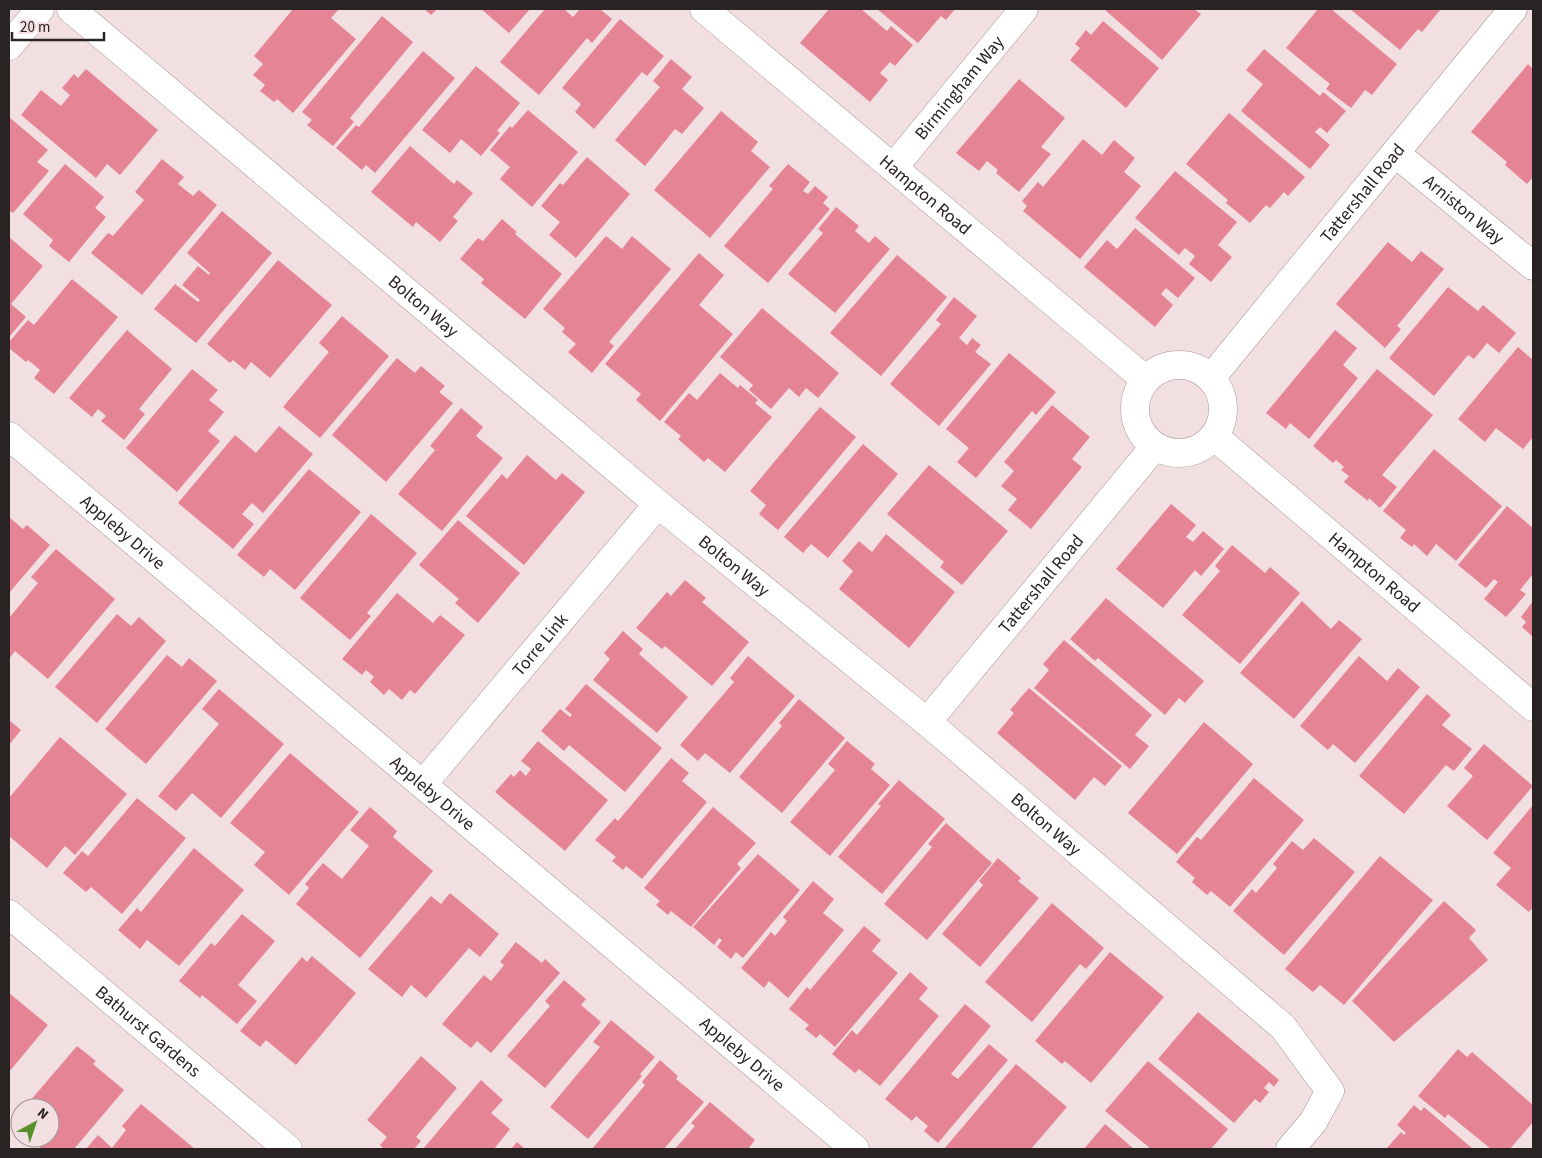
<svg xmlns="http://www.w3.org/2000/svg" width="1542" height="1158" viewBox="0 0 1542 1158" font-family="'Source Sans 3',sans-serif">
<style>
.building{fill:#e58495}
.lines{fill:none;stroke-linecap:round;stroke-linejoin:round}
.minor-casing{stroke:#a89699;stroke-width:29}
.minor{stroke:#fff;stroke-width:28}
.labels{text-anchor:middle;stroke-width:4;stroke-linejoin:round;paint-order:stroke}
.street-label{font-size:18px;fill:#2a2324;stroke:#f2dfe1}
</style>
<rect width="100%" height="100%" fill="#f2dfe1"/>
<!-- building -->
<path class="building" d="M293,9H339L331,18L356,39L293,113L277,99L274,102L260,91L265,85L253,75L263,64L254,56Z
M424,9H437L431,15Z
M481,9H530L509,33Z
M545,9H564L573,17L580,9H600L612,19L592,43L587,38L539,95L500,62Z
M829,9H861L887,31L891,26L913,45L895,66L890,62L880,73L888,80L870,102L800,43Z
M877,9H955L946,20L941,16L918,43Z
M1104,9H1194L1201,14L1162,60Z
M1318,9H1331L1397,64L1372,95L1365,90L1351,108L1326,89L1330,84L1286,48Z
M1350,9H1441L1422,32L1418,29L1400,50Z
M382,16L413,42L350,118L354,122L333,146L307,125L312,120L302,112Z
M620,19L664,56L647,76L642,72L594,129L575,112L581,104L562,88Z
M1103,21L1159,68L1126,108L1070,60L1080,48L1075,44L1086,30L1091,35Z
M1264,49L1320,96L1323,92L1346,111L1327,133L1320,127L1315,132L1330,145L1310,169L1241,111L1263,84L1246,70Z
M423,51L455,78L375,173L366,165L362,170L336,148L356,125L359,127Z
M671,59L692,77L682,89L704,108L682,134L675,129L645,166L615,140L660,87L653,81Z
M1528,64L1533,69V177L1527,184L1505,165L1507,162L1471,132Z
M476,66L520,103L497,131L500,133L481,156L461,139L450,153L422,130Z
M86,69L158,130L120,175L107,164L96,178L21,115L41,90L61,106L70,95L62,88L74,74L78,78Z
M1019,79L1065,118L1041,147L1051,154L1019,192L996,173L998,170L987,161L979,171L956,153Z
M528,110L578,152L532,207L500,179L510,167L490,150L510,126L512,128Z
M721,111L758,142L751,151L770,167L710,238L654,190Z
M1229,113L1305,177L1288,196L1284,192L1270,208L1266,205L1250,223L1226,203L1228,200L1186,164Z
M9,117L48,150L37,162L49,171L13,213L9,210Z
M1083,139L1102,155L1114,140L1135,158L1124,172L1141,186L1080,259L1023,211L1027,206L1022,201L1038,182L1043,187Z
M410,146L454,184L457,180L473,193L453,217L458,221L440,242L416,222L413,227L371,192Z
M587,157L630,194L576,258L549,235L560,222L541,206L560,183L563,185Z
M162,159L184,177L178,184L193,196L199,190L217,205L142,295L91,253L108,233L113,236L144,200L135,192Z
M65,164L104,197L95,208L106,217L69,262L49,246L53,240L23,214Z
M788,164L810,182L803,191L808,194L815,186L828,197L823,203L830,209L768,283L724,246L773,189L769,186Z
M1175,171L1237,222L1218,245L1232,257L1211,282L1189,264L1195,256L1185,248L1179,255L1135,218Z
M836,207L859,226L855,231L869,243L875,236L890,249L835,313L788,274L823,233L818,229Z
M222,211L272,253L196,343L154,309L175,284L198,302L200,300L182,285L198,266L209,275L210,273L187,253Z
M502,219L517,232L515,234L562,274L525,319L481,283L484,279L460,259L478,238L483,241Z
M1135,228L1195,278L1178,298L1166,288L1161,294L1173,305L1155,327L1084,267L1107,240L1117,249Z
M606,236L622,249L632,236L671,269L609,342L614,346L592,373L568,352L576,344L562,332L565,328L543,309Z
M10,238L43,266L11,304L26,317L9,337Z
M1388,242L1412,262L1421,251L1444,269L1397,326L1401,329L1385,348L1336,304Z
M699,253L724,275L699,305L733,334L660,421L636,400L641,394L605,364Z
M897,255L947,297L881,376L830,333Z
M278,260L332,305L270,378L251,362L245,370L233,360L230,363L207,344Z
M72,279L118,317L54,394L34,378L40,370L28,360L26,362L9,348V342L28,320L34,325Z
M1448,287L1478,311L1483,305L1516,333L1499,353L1487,343L1474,359L1468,355L1434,396L1389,358Z
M954,297L977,316L959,338L967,345L972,338L981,345L975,352L991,364L939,426L890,384L941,324L936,320Z
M762,308L839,373L818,398L806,388L799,397L789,388L771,409L749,390L753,385L720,357Z
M342,316L389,356L320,438L283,407L329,352L319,343Z
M127,330L172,369L139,409L145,414L124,440L101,421L106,416L98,409L92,417L69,398Z
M1335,330L1357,348L1343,365L1358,378L1309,439L1290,423L1286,429L1266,413Z
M1518,347L1533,360V437L1523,449L1496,428L1485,442L1458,419Z
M1009,353L1056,392L1036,415L1032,411L976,478L957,462L969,448L946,429Z
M397,358L415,373L421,366L445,386L439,392L453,403L386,482L332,435Z
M192,369L218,390L209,400L224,412L208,431L220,441L177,492L126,448Z
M1377,369L1433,415L1382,475L1397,487L1380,508L1369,498L1368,501L1344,482L1349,476L1341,470L1344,467L1336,460L1333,463L1313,446Z
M720,373L738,388L740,385L758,400L755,403L772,417L725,472L708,458L704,462L678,439L681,436L664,422L689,393L697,400Z
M1052,405L1090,437L1072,459L1082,467L1031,529L1008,510L1017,499L1001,486L1014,471L1004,462Z
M820,407L856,437L778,530L759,514L766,505L750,491Z
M461,408L483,427L476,436L503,458L442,531L398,494L435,450L430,446Z
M279,426L313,454L263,513L252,503L242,514L254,524L233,549L178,503L235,435L256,453Z
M863,444L898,474L828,558L811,544L803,553L784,537Z
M1434,449L1502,506L1456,561L1436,544L1427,556L1414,544L1412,547L1400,538L1406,530L1383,511Z
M527,455L556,480L562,473L585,492L524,565L466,516L502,474L507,479Z
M929,465L1008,531L962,585L940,567L944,562L887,514Z
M309,469L361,512L295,590L270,569L264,577L237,555Z
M1171,504L1196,525L1186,537L1193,542L1203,531L1224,549L1201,576L1195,570L1163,608L1116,569Z
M1507,506L1533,528V574L1520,590L1526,594L1506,617L1484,599L1498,582L1494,579L1486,588L1458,565Z
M371,514L417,553L367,613L371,616L350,640L300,598Z
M9,517L23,529L27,525L50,545L9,593Z
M458,520L520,573L478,623L455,603L459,599L419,565Z
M886,534L955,592L909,648L839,589L853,571L842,561L859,541L872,552Z
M1232,545L1265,573L1270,567L1300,593L1240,664L1182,615L1220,571L1215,566Z
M56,549L115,599L48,679L15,651L9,659V618L38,583L31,577Z
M685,580L706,598L702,602L749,642L712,686L665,646L662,649L636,628L667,592L671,596Z
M397,593L433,623L440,615L465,635L415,694L410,690L402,700L389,689L384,695L370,682L374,677L366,670L362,675L342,659Z
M1106,598L1204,681L1185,703L1179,698L1165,715L1098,658L1095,661L1070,639Z
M1302,601L1331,629L1339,620L1362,639L1294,719L1240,673Z
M1533,601V637L1522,627L1526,622L1521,617Z
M117,614L131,626L139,617L166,641L97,723L55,687Z
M623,631L643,649L639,654L688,697L657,733L593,680L610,659L604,653Z
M1064,640L1152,715L1135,735L1149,746L1130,769L1034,688L1049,670L1043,664Z
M167,655L182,667L189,658L217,681L146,764L105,729Z
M748,656L795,696L730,773L705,753L698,761L680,745L734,682L730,678Z
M1359,656L1387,681L1398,668L1420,687L1355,763L1333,744L1328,750L1300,726Z
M586,684L662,748L625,792L569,745L564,751L541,731L560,709L570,717L572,715L565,709Z
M1029,688L1122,766L1105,786L1094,777L1075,800L997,733L1014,713L1010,710Z
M219,689L284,744L221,818L192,793L176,811L158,796L219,724L202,709Z
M1427,694L1451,715L1442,725L1472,749L1454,771L1446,765L1404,814L1359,776Z
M799,699L845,738L782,813L739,777L782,726L779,723Z
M9,720L21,730L9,745Z
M1204,722L1253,764L1177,854L1128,813Z
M60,737L127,794L75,855L65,846L47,868L9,836V798Z
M538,741L608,800L565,851L495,792L511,774L514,777L520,770L526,776L531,769L521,761Z
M847,741L875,764L871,769L890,785L830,856L790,822L835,770L828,764Z
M1484,744L1533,786L1487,840L1447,806L1473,776L1464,768Z
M290,753L359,812L289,895L254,865L265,852L230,823Z
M671,758L689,773L682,781L707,802L642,879L626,866L623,870L612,861L616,857L595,840L615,818L618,821Z
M1254,778L1304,820L1230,907L1211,891L1207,895L1192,882L1195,878L1176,862L1197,837L1201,840Z
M899,780L945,819L882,894L838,857L881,806L878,804Z
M137,798L186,838L122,914L91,887L86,892L63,873L82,851L88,856Z
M1533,805V907L1529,912L1496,885L1511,868L1493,853Z
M370,807L397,831L393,837L433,871L360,958L296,904L309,888L305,884L323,863L342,879L369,846L350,830Z
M713,807L756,843L737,864L741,868L691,927L671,911L668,915L656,905L660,901L644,888Z
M946,823L992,863L927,940L884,904L932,847L928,844Z
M1314,838L1355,872L1284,955L1233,911L1252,889L1256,893L1277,868L1273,864L1292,841L1303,850Z
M194,848L244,890L179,966L147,940L140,949L118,930L137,908L141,912Z
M758,854L800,890L743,958L736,952L731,959L717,947L722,940L719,938L714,945L693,927Z
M1380,856L1433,900L1344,1005L1320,985L1313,992L1285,969Z
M998,858L1021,878L1018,881L1039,898L980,967L942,934L983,885L979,881Z
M813,881L834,899L823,913L844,930L788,998L769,981L764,988L741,968L771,932L775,936L787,921L783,917Z
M450,893L499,934L480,957L469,948L426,998L411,985L402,997L368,969L431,896L441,904Z
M1444,901L1476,930L1469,938L1488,960L1394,1042L1352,1001Z
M1052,903L1104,948L1086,969L1080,964L1032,1022L985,982Z
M242,914L275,941L238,985L257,1001L237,1024L202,995L200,998L179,981L211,943L215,946Z
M864,926L881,940L872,951L898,973L835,1047L820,1034L816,1038L805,1029L809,1025L789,1009L807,987L810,990Z
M516,942L542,963L545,959L560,973L491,1053L477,1041L471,1048L442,1024L484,975L491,981L504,965L500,962Z
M1110,952L1164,997L1091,1083L1065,1061L1062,1064L1035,1041Z
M312,956L356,993L296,1065L266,1040L260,1047L240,1031L302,957L307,962Z
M910,972L928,988L919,999L939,1016L880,1086L859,1069L855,1073L832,1054L852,1030L857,1035Z
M564,980L586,999L581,1005L601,1022L545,1088L507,1056L550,1006L545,1001Z
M9,993L48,1025L9,1072Z
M965,1004L991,1026L951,1074L958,1079L989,1044L1008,1060L938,1143L924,1131L928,1126L916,1116L912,1121L885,1099Z
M1198,1012L1279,1080L1274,1087L1269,1082L1264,1088L1269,1092L1260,1103L1255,1099L1234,1123L1158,1059Z
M611,1020L655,1057L640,1074L642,1076L588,1139L550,1107L600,1047L593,1042Z
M77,1046L96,1061L93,1064L124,1090L74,1149H42L26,1138H50V1108H24Z
M1458,1049L1467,1057L1472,1052L1533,1105V1122L1510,1149H1491L1448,1114L1445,1118L1418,1096Z
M421,1056L457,1088L416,1137L421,1141L414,1149H384L380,1145L387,1137L367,1120Z
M660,1060L678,1076L676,1079L704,1102L664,1149H592L645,1085L642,1082Z
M1148,1061L1228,1129L1211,1149H1151L1105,1111Z
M1016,1064L1067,1107L1031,1149H944Z
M481,1080L503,1100L491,1113L510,1129L494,1149H423Z
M710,1102L755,1140L748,1149H675L695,1126L691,1123Z
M141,1104L195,1149H86L98,1135L112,1148L126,1130L122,1126Z
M1414,1105L1421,1111L1424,1107L1473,1149H1386L1401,1132L1404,1135L1406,1133L1397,1125Z
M20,1113V1133L10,1125Z
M1105,1124L1134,1149H1084Z
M517,1142L525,1149H511Z"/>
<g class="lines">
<!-- minor casing -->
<g class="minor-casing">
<g id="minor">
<path id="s1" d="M71,9L658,504L927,722L1283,1027L1330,1091L1313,1122L1290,1149"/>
<path id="s2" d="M704,9L1146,380"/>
<path d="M9,46L40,9"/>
<path id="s3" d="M1395,153L1533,266"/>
<path id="s4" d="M893,168L1024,9"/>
<circle cx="1179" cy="409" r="44"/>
<path id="s5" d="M1211,378L1513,9"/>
<path id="s6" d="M9,436L855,1149"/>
<path id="s7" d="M1215,437L1533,707"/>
<path id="s8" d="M927,722L1155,446"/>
<path id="s9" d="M423,784L658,504"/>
<path id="s10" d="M9,914L288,1149"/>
</g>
</g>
<!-- minor -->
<use href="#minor" class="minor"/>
</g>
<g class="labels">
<!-- street labels -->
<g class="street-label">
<text dy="6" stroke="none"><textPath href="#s4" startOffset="104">Birmingham Way</textPath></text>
<text dy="6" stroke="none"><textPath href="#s5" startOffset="239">Tattershall Road</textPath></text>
<text dy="6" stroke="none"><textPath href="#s2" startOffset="289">Hampton Road</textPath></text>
<text dy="6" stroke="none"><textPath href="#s3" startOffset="89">Arniston Way</textPath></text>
<text dy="6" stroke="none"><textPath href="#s1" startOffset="461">Bolton Way</textPath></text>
<text dy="6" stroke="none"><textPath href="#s6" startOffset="149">Appleby Drive</textPath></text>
<text dy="6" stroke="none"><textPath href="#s1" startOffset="866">Bolton Way</textPath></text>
<text dy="6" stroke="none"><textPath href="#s7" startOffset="209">Hampton Road</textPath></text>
<text dy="6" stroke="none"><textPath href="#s8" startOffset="179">Tattershall Road</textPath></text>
<text dy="6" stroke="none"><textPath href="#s9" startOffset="182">Torre Link</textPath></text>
<text dy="6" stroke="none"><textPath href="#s6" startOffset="554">Appleby Drive</textPath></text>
<text dy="6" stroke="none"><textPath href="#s1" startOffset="1271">Bolton Way</textPath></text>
<text dy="6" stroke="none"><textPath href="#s10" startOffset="182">Bathurst Gardens</textPath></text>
<text dy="6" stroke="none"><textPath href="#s6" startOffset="959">Appleby Drive</textPath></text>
</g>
</g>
<!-- border -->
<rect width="1542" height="1158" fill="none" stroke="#2a2324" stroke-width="20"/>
<!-- north arrow -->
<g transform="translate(35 1123) rotate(40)"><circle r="24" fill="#f2dfe1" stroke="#a29495"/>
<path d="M0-4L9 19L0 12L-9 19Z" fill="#59902c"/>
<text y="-8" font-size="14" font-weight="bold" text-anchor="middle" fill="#2a2324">N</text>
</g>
<!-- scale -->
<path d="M12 32v8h92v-8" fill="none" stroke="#2a2324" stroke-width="2.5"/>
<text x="20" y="32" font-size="15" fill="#2a2324" stroke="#f2dfe1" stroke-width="4" paint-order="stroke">20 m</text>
</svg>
